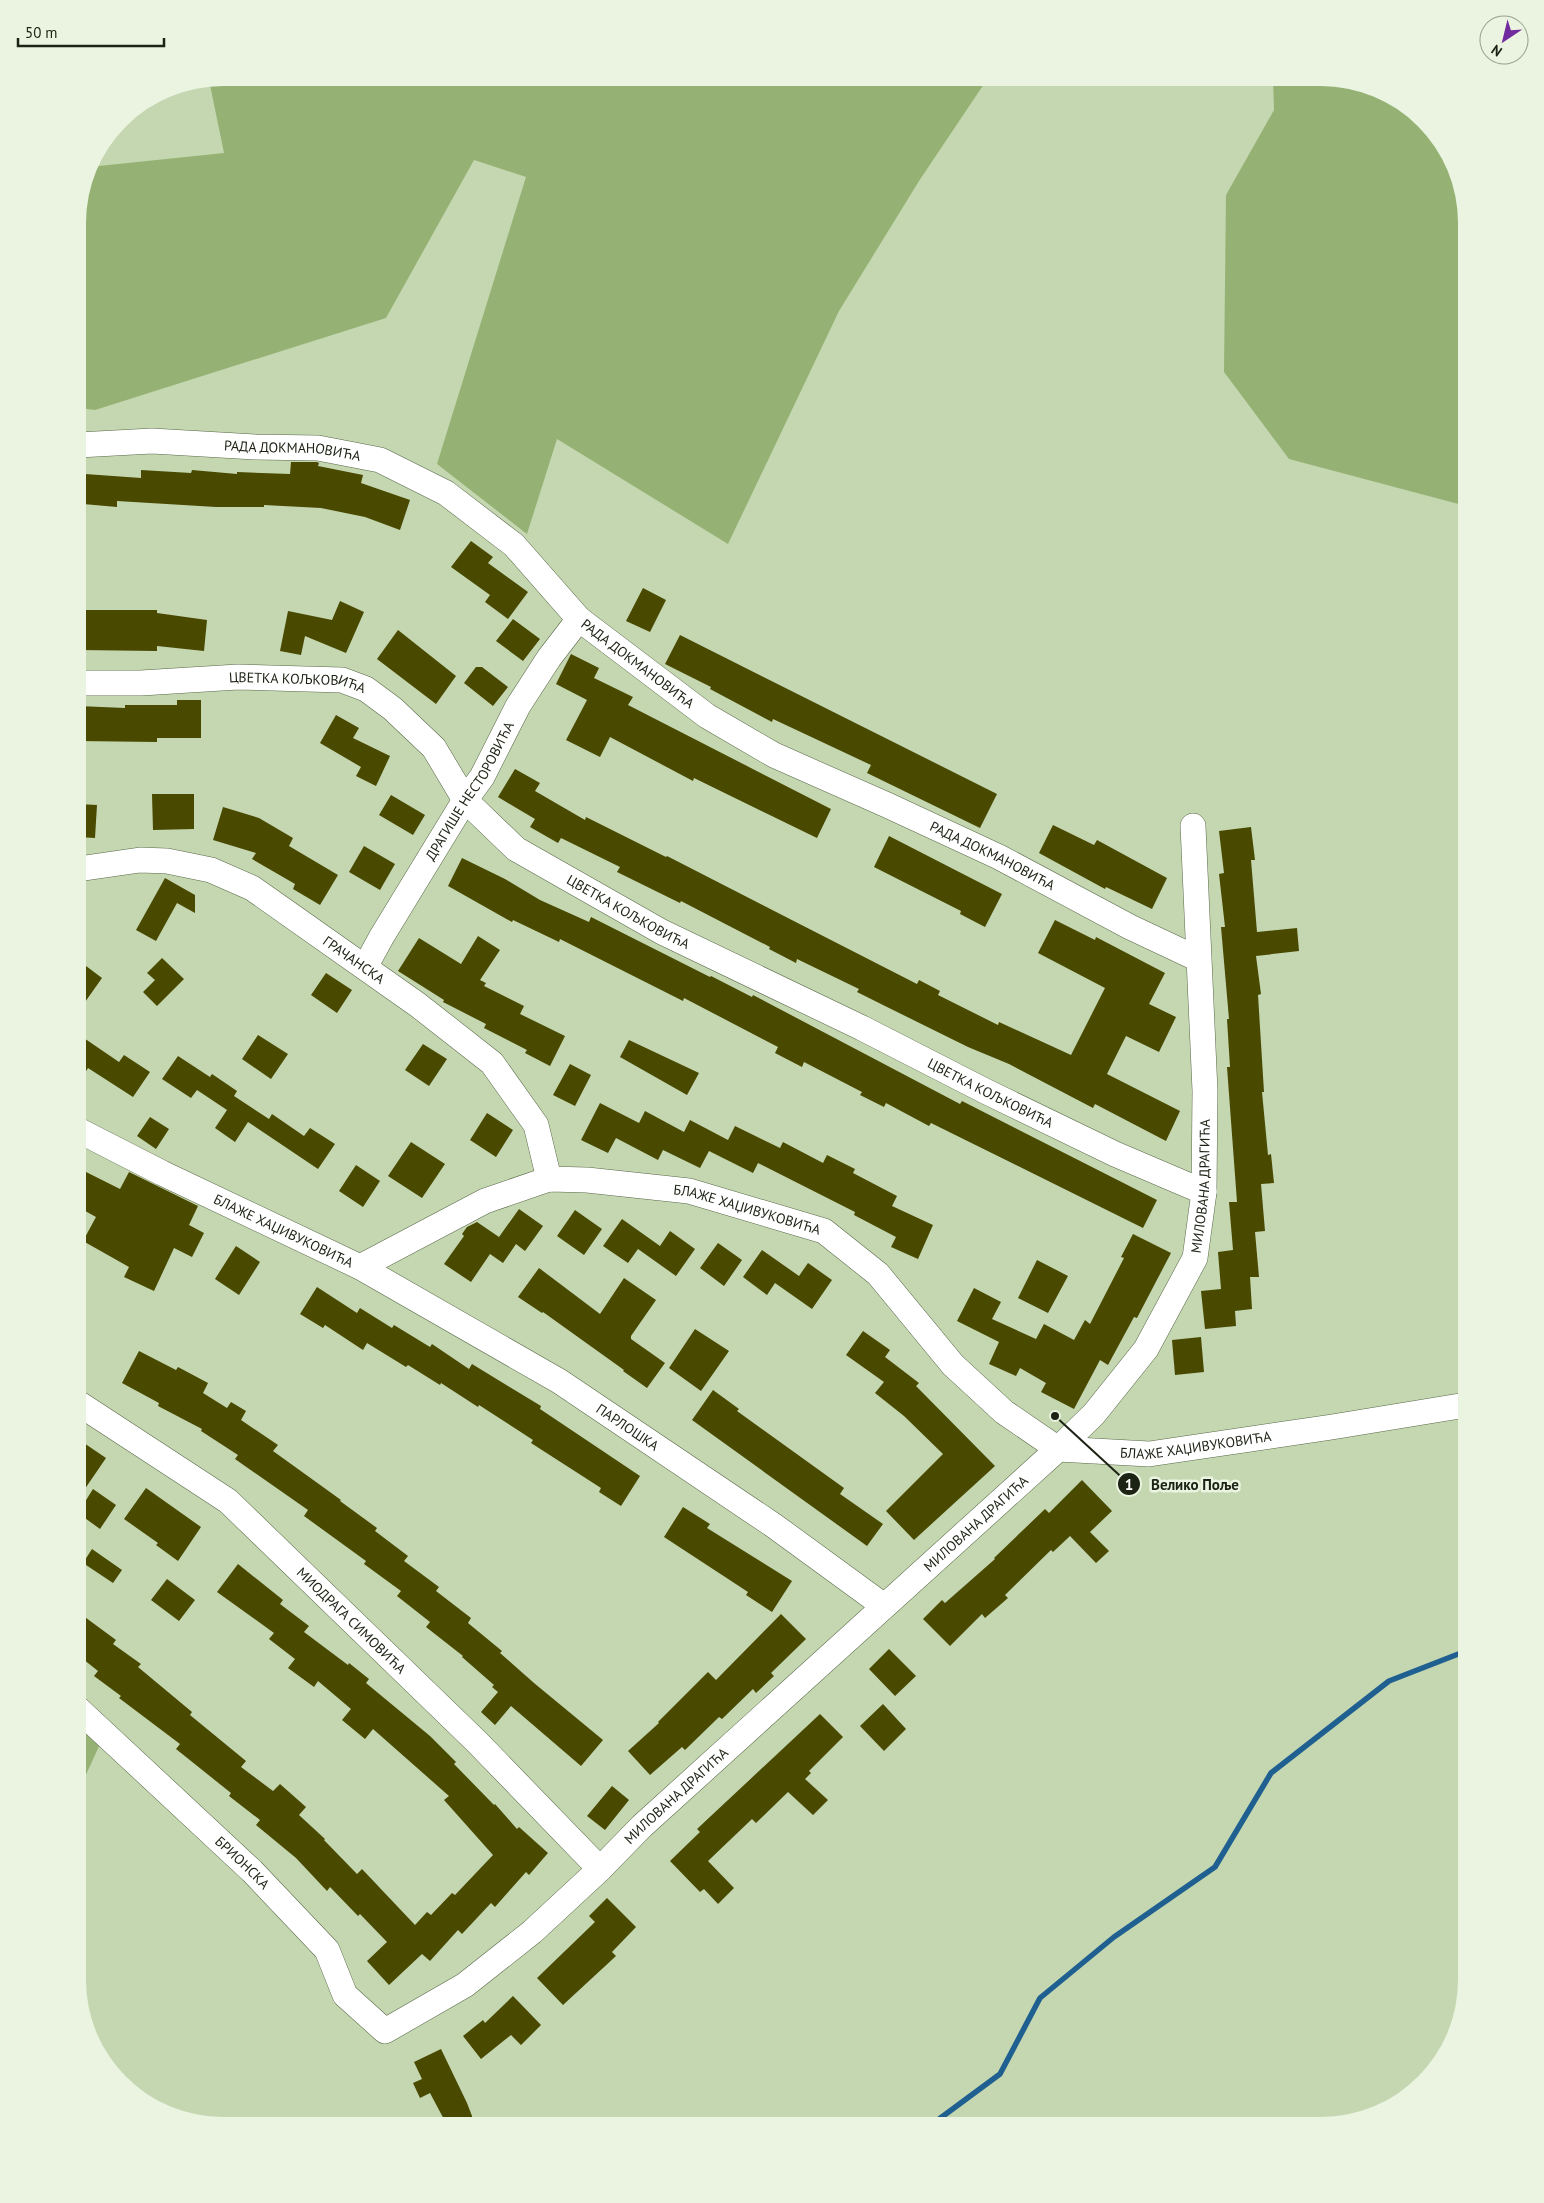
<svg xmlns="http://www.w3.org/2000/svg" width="1544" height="2203" viewBox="0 0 1544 2203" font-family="'PT Sans',sans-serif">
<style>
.green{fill:#95b274}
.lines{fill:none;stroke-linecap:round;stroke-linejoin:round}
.stream{stroke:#1f6091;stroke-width:5.5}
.building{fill:#494900}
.minor-casing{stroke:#586847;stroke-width:26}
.minor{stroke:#fff;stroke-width:25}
.labels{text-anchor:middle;stroke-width:5;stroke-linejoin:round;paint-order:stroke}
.street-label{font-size:14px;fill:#1c2214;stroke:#eaf4e1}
.leader{fill:none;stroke:#1c2214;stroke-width:2}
.callout-dot{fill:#1c2214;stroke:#eaf4e1;stroke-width:2}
.mark-label{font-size:15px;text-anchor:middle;font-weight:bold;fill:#fff}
.callout-label{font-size:15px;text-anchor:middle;font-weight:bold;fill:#1c2214;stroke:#eaf4e1;stroke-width:5;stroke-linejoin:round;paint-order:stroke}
</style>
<rect width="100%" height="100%" fill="#c4d7b1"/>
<!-- green -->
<path class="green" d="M223,78H988L919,181L839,311L728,544L557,439L527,534L437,464L526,177L474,160L386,318L95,410L78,408V214L89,167L224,153L209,80Z
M1273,78H1330L1394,97L1447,151L1466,223V506L1289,459L1224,372L1226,195L1274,110Z
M78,1721L101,1742L78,1792Z"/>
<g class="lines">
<!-- stream -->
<path class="stream" d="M931,2125L1000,2074L1040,1998L1114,1937L1215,1867L1271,1773L1389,1681L1466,1651"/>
</g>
<!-- building -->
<path class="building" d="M291,462H317L319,463L318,466L363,475L361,483L410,500L400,530L365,517L321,508L264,505V507H216L117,501V507L83,504L85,474L141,478V470L191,473L192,470L237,474V472L290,474Z
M471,541L493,557L488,563L528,592L508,619L485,602L490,595L451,567Z
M643,588L666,600L650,632L626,621Z
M340,601L364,612L346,653L305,636L301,655L280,651L288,611L332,620Z
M79,610H157V613L207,620L204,651L157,646V651L79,650Z
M513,619L540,639L523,661L496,641Z
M398,630L456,676L436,704L377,659Z
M680,635L997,794L980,828L867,773L871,765L773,719L772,722L710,689L711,687L665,664Z
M571,654L599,668L594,678L633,697L628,705L831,809L817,838L694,778L693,781L610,737L600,757L566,740L587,700L556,684Z
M476,667H482L508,687L493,706L464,683Z
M177,700H201V738H157V742L78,741V706L125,708V705H177Z
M336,715L359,728L353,738L390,756L376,786L356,776L361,767L320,743Z
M515,769L540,783L535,791L585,820L586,817L666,857L667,856L917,984L919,980L940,991L938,995L998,1025L999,1022L1071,1055L1105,988L1038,953L1055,920L1095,940L1096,937L1165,973L1149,1004L1176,1017L1159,1052L1126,1036L1107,1074L1180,1111L1166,1141L1095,1104L1093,1108L1009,1064L968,1047L885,1006L857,992L859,989L797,959L796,963L769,949L770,947L681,901L680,903L617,872L620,867L561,838L558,843L530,827L535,819L498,797Z
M152,794H194V829L153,830Z
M391,795L425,815L413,835L379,815Z
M78,804L97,805L95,838L78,837Z
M223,807L259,818L293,838L289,846L338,875L320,905L293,889L295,884L252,859L256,853L213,840Z
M1053,825L1094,845L1097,840L1167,878L1152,909L1106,887L1105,889L1039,853Z
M1251,827L1255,860H1251L1257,932L1297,928L1299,951L1256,956L1261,994L1258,995L1264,1092H1262L1268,1155L1271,1154L1274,1183L1261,1184L1265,1231L1255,1232L1259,1277H1250L1252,1309L1235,1311L1236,1326L1205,1329L1201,1291L1221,1289L1218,1252L1233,1250L1229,1202H1237L1227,1067H1230L1227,1019H1229L1221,927H1225L1219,874L1224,873L1219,831Z
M889,836L1002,894L985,927L960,914L961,911L874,867Z
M364,846L395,864L380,890L349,872Z
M462,858L505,879L540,900L589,922L591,917L710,977L711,976L752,997L753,995L960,1104L962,1101L1157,1200L1143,1228L931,1123L929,1126L886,1103L884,1107L860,1095L862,1092L804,1062L802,1067L775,1053L778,1047L684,998L683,1001L560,939L559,942L513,920L512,922L448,886Z
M165,878L195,895V913L177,903L156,941L136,930Z
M478,936L500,950L480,980L486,983L484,986L524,1006L520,1014L565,1036L550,1066L525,1053L527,1050L484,1028L486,1024L443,1002L444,1000L398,971L419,938L461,964Z
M162,958L184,979L157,1006L143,992L155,980L147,973Z
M78,960L102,978L78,1012Z
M326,973L352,990L337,1013L311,995Z
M78,1034L119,1062L124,1055L150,1072L133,1097L88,1068L78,1084Z
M258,1035L288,1054L271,1079L242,1059Z
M629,1040L699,1073L687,1095L620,1057Z
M423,1044L447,1059L429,1086L405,1070Z
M178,1056L210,1077L212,1074L237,1091L234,1096L269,1119L272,1114L304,1136L310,1128L335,1144L318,1169L248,1122L235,1142L215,1128L227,1110L197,1090L191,1098L162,1079Z
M570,1064L591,1075L575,1106L553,1095Z
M600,1103L639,1123L645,1111L684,1132L690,1120L728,1140L735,1126L780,1148L783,1142L823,1163L827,1155L855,1169L853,1173L897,1196L892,1206L933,1225L918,1259L891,1247L896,1237L854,1215L855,1212L758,1163L753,1173L709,1151L700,1168L663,1150L658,1160L616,1138L608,1153L581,1140Z
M487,1113L513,1130L496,1157L470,1140Z
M150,1117L169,1129L156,1149L137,1136Z
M411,1142L445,1164L422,1198L388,1176Z
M356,1165L380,1181L363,1207L339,1191Z
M86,1172L120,1189L129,1172L198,1206L189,1225L204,1233L192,1257L174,1248L154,1291L124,1277L129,1267L83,1241L96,1217L78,1207V1188Z
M519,1209L543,1226L525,1251L516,1244L503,1263L490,1254L471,1282L444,1264L464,1236L462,1234L467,1227L477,1222L499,1237Z
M575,1210L602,1229L584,1255L557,1236Z
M622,1219L660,1246L670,1231L695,1249L676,1276L638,1249L628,1263L603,1246Z
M1133,1234L1171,1253L1137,1318L1134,1317L1108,1365L1100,1360L1074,1409L1041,1392L1046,1383L1020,1368L1016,1376L989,1364L999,1342L957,1321L974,1288L1001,1302L992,1319L1036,1339L1044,1324L1074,1340L1085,1320L1090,1324L1124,1258L1121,1257Z
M718,1243L742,1260L724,1286L700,1268Z
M236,1246L260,1262L239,1295L215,1279Z
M762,1250L799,1276L808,1263L832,1280L812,1309L775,1283L767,1295L743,1277Z
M1037,1260L1068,1276L1048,1313L1018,1298Z
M539,1268L600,1314L624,1278L656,1300L631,1336V1339L665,1363L647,1388L623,1371L624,1370L543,1312L542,1313L518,1297Z
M317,1287L357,1313L360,1308L392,1328L394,1325L430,1347L432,1344L469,1369L472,1364L541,1406L540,1409L640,1476L621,1506L599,1492L601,1488L531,1443L533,1440L479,1405L478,1407L441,1383L440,1385L408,1365L406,1367L367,1343L363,1350L325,1325L323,1328L300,1314Z
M695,1329L729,1351L701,1391L669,1368Z
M863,1331L890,1350L885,1357L919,1383L916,1386L995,1466L914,1540L886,1511L943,1454L904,1416L875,1393L884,1382L846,1355Z
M1201,1337L1204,1372L1175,1375L1172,1340Z
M139,1351L176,1370L178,1367L208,1383L203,1393L227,1408L231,1402L246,1411L241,1420L278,1445L273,1451L341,1500L340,1501L377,1528L375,1531L408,1556L404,1561L439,1587L436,1591L471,1618L468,1623L502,1651L500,1653L534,1683L603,1740L581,1766L511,1706L495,1725L481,1712L498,1692L492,1687L494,1685L462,1657L463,1656L426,1627L430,1622L397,1596L401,1591L364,1564L366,1561L304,1516L308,1510L235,1459L238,1455L201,1431L202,1429L158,1406L159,1403L122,1383Z
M713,1390L739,1409L737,1411L844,1488L840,1494L883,1524L867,1546L692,1420Z
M78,1439L106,1458L78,1499Z
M1082,1480L1112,1511L1090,1532L1109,1551L1096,1563L1070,1536L1053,1552L1051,1550L1005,1595L1008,1598L985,1618L982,1614L950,1646L923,1619L942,1600L945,1603L995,1559L994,1558L1045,1509L1049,1513Z
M146,1488L201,1527L178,1561L156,1545L158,1543L124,1519Z
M93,1489L116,1505L100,1529L78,1513Z
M683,1507L710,1524L707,1528L792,1581L772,1612L746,1595L748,1592L664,1537Z
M92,1549L122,1570L113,1583L83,1563Z
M238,1564L283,1600L280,1604L309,1626L304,1632L348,1665L349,1663L369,1679L366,1683L430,1736L456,1762L454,1764L494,1805L495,1804L517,1829L519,1827L548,1853L529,1875L526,1872L495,1907L491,1903L462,1934L458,1930L430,1961L422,1954L389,1985L367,1961L387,1942L360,1914L358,1916L330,1887L327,1891L296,1858L256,1825L260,1820L229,1796L231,1793L176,1749L180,1744L119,1698L121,1696L94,1676L98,1671L78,1655V1612L116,1640L113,1644L141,1664L138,1667L192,1712L190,1715L246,1761L241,1767L273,1791L280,1784L306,1807L299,1815L325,1839L324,1840L357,1874L362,1869L415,1925L427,1912L431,1915L452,1893L455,1895L493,1855L444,1800L449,1796L373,1729L365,1739L342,1720L351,1709L318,1681L314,1687L288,1668L295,1659L269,1639L274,1633L217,1592Z
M167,1579L195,1600L179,1621L151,1600Z
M781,1614L806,1639L771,1673L774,1676L756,1693L753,1689L722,1719L719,1717L685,1750L682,1747L650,1775L628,1751L659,1723L658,1722L708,1672L716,1680Z
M889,1649L916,1676L895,1696L869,1669Z
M883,1704L906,1729L884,1751L860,1726Z
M820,1714L843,1737L809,1771L811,1773L805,1779L828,1800L813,1815L788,1792L756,1823L752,1819L708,1861L734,1888L718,1904L704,1889L700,1892L670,1861L700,1832L697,1829Z
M612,1786L629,1800L605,1830L587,1816Z
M607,1898L636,1927L612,1952L616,1956L563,2005L537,1978L595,1922L589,1916Z
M513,1996L541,2025L521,2045L511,2035L481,2059L463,2036L483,2020L485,2023Z
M441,2049L467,2103L472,2116V2125H447L430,2093L420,2098L413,2083L422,2079L414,2062Z"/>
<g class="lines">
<!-- minor casing -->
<g class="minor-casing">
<g id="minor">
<path id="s1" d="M78,445L152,441L255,447L318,448L380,460L446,493L514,545L579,619L707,716L774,755L887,805L999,857L1130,927L1198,959"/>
<path id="s2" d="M78,683H141L238,677L342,680L366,689L393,709L434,748L465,800L516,849L662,932L862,1028L985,1091L1115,1154L1204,1192"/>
<path id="s3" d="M78,869L140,860L167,861L211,870L252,888L418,1005L492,1063L536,1125L549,1179"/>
<path id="s4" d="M365,967L382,936L465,800L482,777L518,706L549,658L579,619"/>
<path id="s5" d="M78,1130L162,1173L360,1267L485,1201L549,1179L587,1180L689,1191L824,1231L878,1274L953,1365L1004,1412L1058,1449L1149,1454L1332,1427L1466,1405"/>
<path id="s6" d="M360,1267L559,1381L773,1525L884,1606"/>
<path id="s7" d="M78,1403L228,1501L477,1742L600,1869"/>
<path id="s8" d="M78,1709L252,1871L327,1950L345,1995L385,2031L465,1985L532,1932L600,1869L642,1826L1058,1449L1094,1414L1146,1349L1195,1258L1204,1192L1205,1091L1193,826"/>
</g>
</g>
<!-- minor -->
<use href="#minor" class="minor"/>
</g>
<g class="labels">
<!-- street labels -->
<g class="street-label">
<text dy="5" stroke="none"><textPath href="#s1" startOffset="215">РАДА ДОКМАНОВИЋА</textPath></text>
<text dy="5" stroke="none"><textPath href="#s1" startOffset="635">РАДА ДОКМАНОВИЋА</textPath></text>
<text dy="5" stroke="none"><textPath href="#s2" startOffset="220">ЦВЕТКА КОЉКОВИЋА</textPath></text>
<text dy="5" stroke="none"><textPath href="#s4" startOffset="205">ДРАГИШЕ НЕСТОРОВИЋА</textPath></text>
<text dy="5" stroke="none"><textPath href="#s1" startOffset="1040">РАДА ДОКМАНОВИЋА</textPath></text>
<text dy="5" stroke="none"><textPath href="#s2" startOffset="640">ЦВЕТКА КОЉКОВИЋА</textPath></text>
<text dy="5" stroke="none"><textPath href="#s3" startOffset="304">ГРАЧАНСКА</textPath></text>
<text dy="5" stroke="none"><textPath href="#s2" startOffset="1045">ЦВЕТКА КОЉКОВИЋА</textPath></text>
<text dy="5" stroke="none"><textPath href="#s8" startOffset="1650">МИЛОВАНА ДРАГИЋА</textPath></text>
<text dy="5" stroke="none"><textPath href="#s5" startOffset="724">БЛАЖЕ ХАЏИВУКОВИЋА</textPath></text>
<text dy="5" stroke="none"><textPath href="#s5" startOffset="229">БЛАЖЕ ХАЏИВУКОВИЋА</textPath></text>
<text dy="5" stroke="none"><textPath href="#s6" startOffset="312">ПАРЛОШКА</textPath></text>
<text dy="5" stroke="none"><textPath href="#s5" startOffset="1264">БЛАЖЕ ХАЏИВУКОВИЋА</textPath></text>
<text dy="5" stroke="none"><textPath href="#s8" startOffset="1230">МИЛОВАНА ДРАГИЋА</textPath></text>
<text dy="5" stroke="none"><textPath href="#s7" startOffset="351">МИОДРАГА СИМОВИЋА</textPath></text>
<text dy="5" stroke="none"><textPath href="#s8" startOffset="825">МИЛОВАНА ДРАГИЋА</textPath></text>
<text dy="5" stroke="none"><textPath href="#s8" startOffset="225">БРИОНСКА</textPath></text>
</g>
</g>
<!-- crop -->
<path d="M0 0H1544V2203H0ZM223 86H1321A137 137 0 0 1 1458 223V1980A137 137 0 0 1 1321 2117H223A137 137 0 0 1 86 1980V223A137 137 0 0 1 223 86Z" fill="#eaf4e1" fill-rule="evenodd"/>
<!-- callouts -->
<path class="leader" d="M1055 1416L1129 1484"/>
<g class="callout-dot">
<circle cx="1055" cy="1416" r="5"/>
<circle cx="1129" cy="1484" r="12"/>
</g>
<g class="mark-label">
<text x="1129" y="1490">1</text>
</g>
<g class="callout-label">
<text x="1195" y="1490">Велико Поље</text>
</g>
<!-- north arrow -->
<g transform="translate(1504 40) rotate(215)"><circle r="24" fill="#eaf4e1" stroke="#98a08f"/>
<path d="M0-4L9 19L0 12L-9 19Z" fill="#722b9f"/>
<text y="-8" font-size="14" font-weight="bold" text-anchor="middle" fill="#1c2214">N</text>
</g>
<!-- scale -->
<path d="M18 38v8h146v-8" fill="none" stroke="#1c2214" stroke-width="2.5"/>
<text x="25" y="38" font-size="15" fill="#1c2214" stroke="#eaf4e1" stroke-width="4" paint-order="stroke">50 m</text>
</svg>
